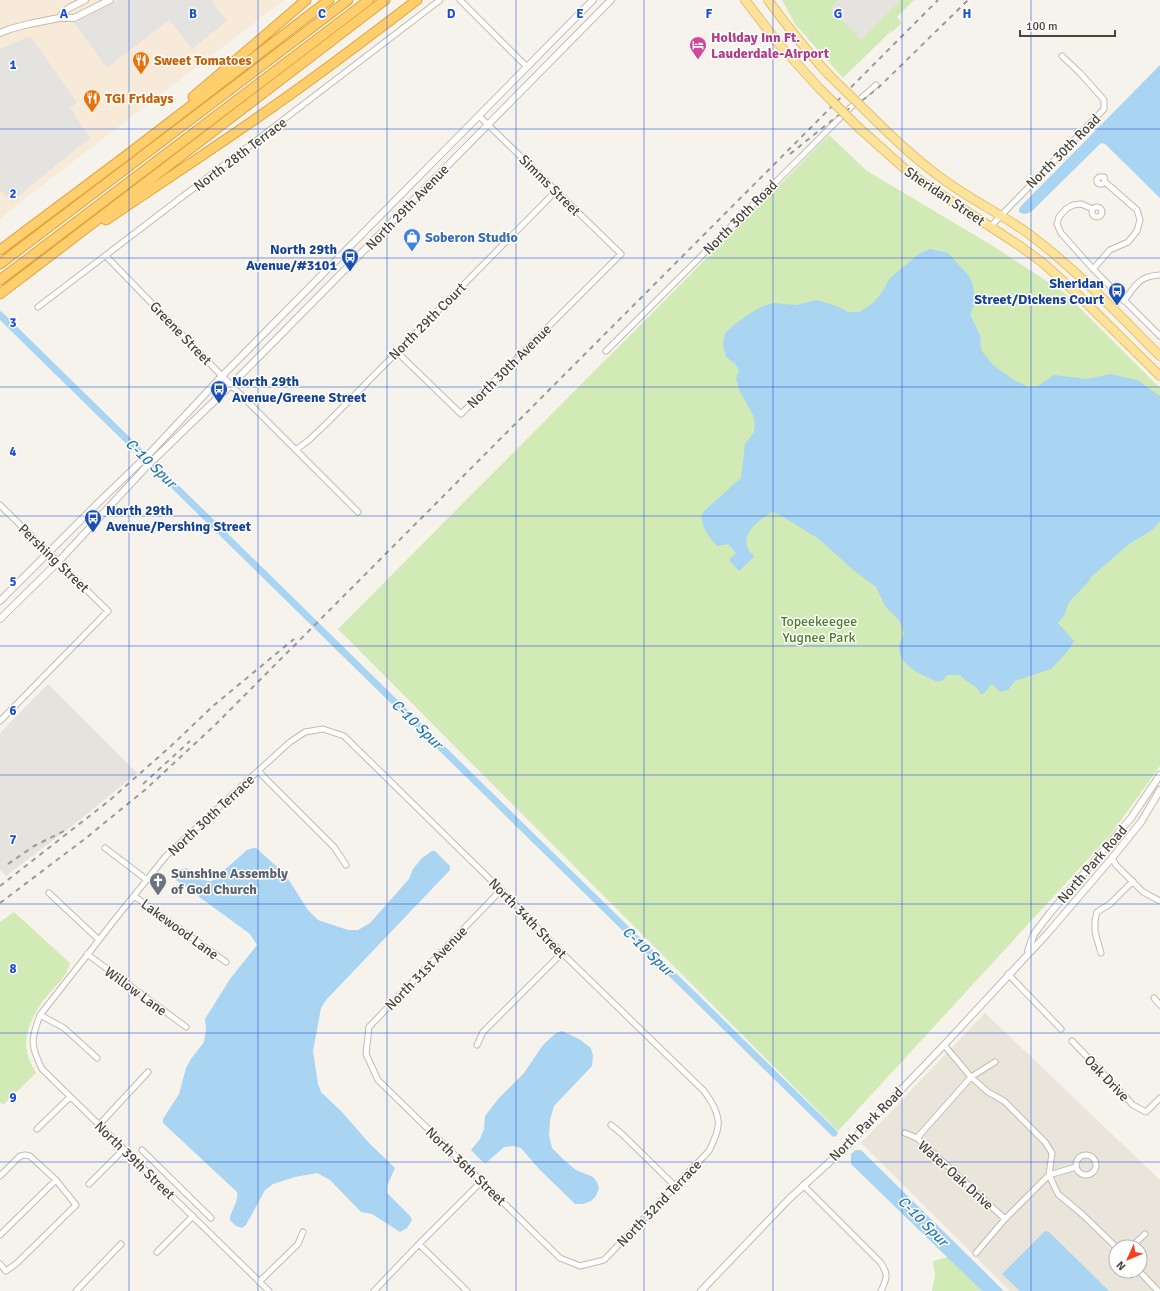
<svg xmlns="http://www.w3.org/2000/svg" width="1160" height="1291" viewBox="0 0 1160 1291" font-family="Signika,sans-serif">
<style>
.residential{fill:#eae5da;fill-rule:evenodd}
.commercial{fill:#f7ead8}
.industrial{fill:#e6e2dd}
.green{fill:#d2eab5}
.parking{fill:#e5e3e0}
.water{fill:#a9d4f2}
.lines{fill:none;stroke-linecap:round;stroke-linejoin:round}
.canal{stroke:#a9d4f2;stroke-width:7}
.minor-casing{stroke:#c2bbae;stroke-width:7}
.tertiary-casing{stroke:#c2bbae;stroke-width:8}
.primary-casing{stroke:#e6c16a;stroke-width:10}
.motorway-casing{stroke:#e0a43c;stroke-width:11}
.minor{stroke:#fff;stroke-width:5}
.tertiary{stroke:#fff;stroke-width:6}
.primary{stroke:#ffe39c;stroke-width:8}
.motorway{stroke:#ffcf6e;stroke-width:9}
.rail{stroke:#9a9a9a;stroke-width:2;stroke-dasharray:5 5;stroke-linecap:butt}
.primary-bridge-casing{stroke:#e6c16a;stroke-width:10;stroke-linecap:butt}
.primary-bridge{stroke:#ffe39c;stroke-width:8}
.grid{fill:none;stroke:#1d4ed8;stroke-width:1;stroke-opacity:0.55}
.labels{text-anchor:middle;stroke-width:3;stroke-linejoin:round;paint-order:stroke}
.hotel-label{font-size:14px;font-weight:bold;fill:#b23c85;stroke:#fff;text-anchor:start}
.food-label{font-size:14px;font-weight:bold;fill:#c56008;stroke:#fff;text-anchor:start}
.street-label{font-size:14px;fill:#4b4439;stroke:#fff}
.shop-label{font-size:14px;font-weight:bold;fill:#366cbe;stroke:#fff;text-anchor:start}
.transit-label{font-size:14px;font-weight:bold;fill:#164399;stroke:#fff;text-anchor:end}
.park-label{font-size:14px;fill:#4a7f2a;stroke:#fff}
.worship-label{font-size:14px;font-weight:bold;fill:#5b616d;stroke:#fff;text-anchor:start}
.water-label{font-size:15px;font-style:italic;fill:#2e7ab2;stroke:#fff}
.grid-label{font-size:13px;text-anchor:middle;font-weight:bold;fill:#1d4ed8;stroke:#fff;stroke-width:3;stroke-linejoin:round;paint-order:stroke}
</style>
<rect width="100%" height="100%" fill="#f6f3ec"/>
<!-- residential -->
<path class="residential" d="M985,1013L1160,1180V1291H1010L861,1143ZM1116,1247H1140V1271H1116Z"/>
<!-- commercial -->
<path class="commercial" d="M0,0H284L23,200L0,219Z"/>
<!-- industrial -->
<path class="industrial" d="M48,684L137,773L77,822L6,876L0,870V733Z"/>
<!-- green -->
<path class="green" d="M782,0H839L831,8L861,39L900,0H914L897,17L902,23L892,32L891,31L843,78L795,24Z
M829,135L867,171L993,246L1065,293L1160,388V766L1111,834L838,1131L338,629Z
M14,912L70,963C66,978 57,984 47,996C35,1010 23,1033 27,1052C29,1060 32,1066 36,1073L3,1105L0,1102V922Z
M948,1257L982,1291H932L935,1275L933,1261Z"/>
<!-- parking -->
<path class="parking" d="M119,0H211L227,21L192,49L169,20L107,68L74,23Z
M839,0H900L861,39L831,8Z
M30,36L77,102L70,108L90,138L12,201L0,190V49Z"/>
<!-- water -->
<path class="water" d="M1160,65V198L1105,144L1101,143L1031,212C1026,214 1024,215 1019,212V209L1021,206Z
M930,249L948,253L969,276L973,285L975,302L970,315L980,335L981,350L993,365L1014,380L1028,387L1038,386L1054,375L1087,379L1110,374L1137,380L1160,396V521L1152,530L1129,544L1091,577L1090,580L1069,602L1064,616L1058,623L1074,641L1068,651L1051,669L1015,681L1008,690L999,692L995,686L991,684L986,691L982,695L976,687L965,680L960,675H948L943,680L938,682C923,675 900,667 899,648C899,643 903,637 904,633L899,620L885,606L876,587L852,569L819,539L780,515L772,512C761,519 743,530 747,546C748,550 752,554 754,557L739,571L729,560L736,553L728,544L717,546C709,538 698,523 703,512L741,478L745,444L754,432L755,423L753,415L740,392L736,379L739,370L735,364L726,357L723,345L725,333L735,324L749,314L763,306L775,303L796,305L817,300L839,307L848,312H860L874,302L882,292L890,278L919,254Z
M253,848H256L285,874L308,910L318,920L348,930H358L370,923L409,879L413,869L422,858L432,851H435L450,866V870L326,1000L321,1008L313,1051L318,1084L321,1092L342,1112L369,1143L395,1168L387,1186V1193L410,1216L412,1220L407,1228L400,1232L372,1214L361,1212L330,1180L317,1173L295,1177L273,1184L265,1190L246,1225L242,1228L236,1226L230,1220C230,1210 239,1203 237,1192L163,1123V1119L179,1094L186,1068L191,1059L204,1042L206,1030L205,1019L230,979L257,945L250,934L176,880L174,876C177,870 181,869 187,868C195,873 203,883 212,881L247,850Z
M562,1031L579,1039L591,1048L593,1056L592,1066L554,1106L550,1120L549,1135L552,1148L565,1161L576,1170L593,1177L597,1182L599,1188L596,1196L591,1201L583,1204H575L539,1169L521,1148L514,1146L504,1147L486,1163L482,1161L471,1150L480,1139L484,1129L485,1116L499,1098L524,1073L543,1045L556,1033Z
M856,1150H861L1004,1291H982L851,1164V1154Z
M1045,1231L1049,1232L1109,1291H1020L1002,1274Z"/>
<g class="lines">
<!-- canal -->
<path class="canal" d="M0,315L834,1133"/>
<!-- minor casing -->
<g class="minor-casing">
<path id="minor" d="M460,0L527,67
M1092 212a5 5 0 1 1 10 0a5 5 0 1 1-10 0Z
M1093,209L1081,204L1073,205L1066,209L1059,217L1057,224L1061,233L1093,269L1160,336
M990,227L1104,109V100L1080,73L1062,56
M106,256L222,376L358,512
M1093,269L1110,250L1128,242L1137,231L1140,220L1137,210L1105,182L1104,177H1099L1097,179V182L1099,184H1102L1105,182
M1124,301C1136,285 1139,276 1160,275
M38,307L440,0
M606,351L850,108L876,85
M397,352L461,414L621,254L479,116
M297,449L309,440L327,423L556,191
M0,505L108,611L0,721
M258,771L334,847L346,865
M105,848L147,880
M1112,858L1116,865L1143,892L1160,901
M49,893L99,940
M134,896L226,962
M1101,953L1095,932V920L1097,912L1110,904L1133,881
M87,954L186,1027
M1008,974L1061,1029
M1154,998L1160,1005
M40,1015L64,1028L97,1058
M1072,1041L1133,1105L1146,1112L1160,1098
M477,1045L483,1032L562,953
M944,1045L971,1077L988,1092L1004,1101L1045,1142L1052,1153L1049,1175L1058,1194L1083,1215L1116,1247
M99,1125L148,1072
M611,1125L622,1134L675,1186
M37,1129L70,1097
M905,1133L917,1138L1005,1219
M917,1138L971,1077L995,1062
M142,1150L211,1218
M1076 1165a10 10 0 1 1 20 0a10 10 0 1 1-20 0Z
M0,1176L20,1156L25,1155L30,1156L56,1180L76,1205L17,1263L6,1271L0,1264
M89,1184L124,1149
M803,1185L880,1262C889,1274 887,1278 881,1291
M0,1235L56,1180
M419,1244L467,1291
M1131,1247L1145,1234
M157,1252L193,1216
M976,1253L1005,1219L1049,1175L1076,1167
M1139,1271L1158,1291
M259,1282L298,1244L303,1232
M76,1291L121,1244
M269,1291L42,1069C30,1045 31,1039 40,1015L99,940L116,918L166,856L258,771L290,742L305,732L323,729L344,736L501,890L562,953L704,1091C710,1099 717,1109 718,1120C720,1128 713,1143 709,1151L604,1260L580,1266L560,1258L378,1080L366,1054L369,1027L501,890
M374,1291L419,1244L482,1181"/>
</g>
<!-- tertiary casing -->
<g class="tertiary-casing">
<path id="tertiary" d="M59,18L69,8L85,0
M0,33L10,29L29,24L59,18H74L110,0
M0,601L101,500L149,454L222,376L593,0
M0,619L58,562L147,466L231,385L611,0
M1028,951L1034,934L1050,913L1131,818L1160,775
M701,1291L789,1199L846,1147L944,1045L1047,934L1112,858L1141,822L1160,790"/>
</g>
<!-- primary casing -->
<g class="primary-casing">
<path id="primary" d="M745,0L778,43L819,88
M768,0C787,26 806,50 828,74
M869,114C894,139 918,162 947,182C973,201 1003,215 1029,234C1077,270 1118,314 1160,356
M858,127L905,169L925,184L1020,246L1043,263L1074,291L1160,376"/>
</g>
<!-- motorway casing -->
<g class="motorway-casing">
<path id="motorway" d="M193,97L306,0
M106,220C162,182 219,145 274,106C323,72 370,36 417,0
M0,250L127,155L329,0
M0,264L348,0
M0,280L369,0
M0,294L385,0"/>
</g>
<!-- minor -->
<use href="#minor" class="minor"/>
<!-- tertiary -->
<use href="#tertiary" class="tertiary"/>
<!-- primary -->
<use href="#primary" class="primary"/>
<!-- motorway -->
<use href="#motorway" class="motorway"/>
<!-- rail -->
<path class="rail" d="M790,154L836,117L864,99L878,88L968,0
M143,784L190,741
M8,864L34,846L68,829
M0,886L110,800L171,746L213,706L294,639
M0,903L86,838L146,789L215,725L938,0"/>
<!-- primary-bridge casing -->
<g class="primary-bridge-casing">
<path id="primary-bridge" d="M828,74L869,114
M819,88L858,127"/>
</g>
<!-- primary-bridge -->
<use href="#primary-bridge" class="primary-bridge"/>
</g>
<!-- grid -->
<path class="grid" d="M129,0V1291M258,0V1291M387,0V1291M516,0V1291M644,0V1291M773,0V1291M902,0V1291M1031,0V1291M0,129H1160M0,258H1160M0,387H1160M0,516H1160M0,646H1160M0,775H1160M0,904H1160M0,1033H1160M0,1162H1160"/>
<!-- icons -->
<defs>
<g id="hotel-pin" transform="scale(0.9)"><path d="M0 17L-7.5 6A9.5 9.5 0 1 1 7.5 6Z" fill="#d1479c" stroke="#fff"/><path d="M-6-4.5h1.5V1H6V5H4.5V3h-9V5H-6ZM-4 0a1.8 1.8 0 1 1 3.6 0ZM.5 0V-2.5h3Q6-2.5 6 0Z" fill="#fff"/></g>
<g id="restaurant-pin" transform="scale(0.9)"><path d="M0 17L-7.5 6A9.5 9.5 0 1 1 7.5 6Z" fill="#e8710a" stroke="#fff"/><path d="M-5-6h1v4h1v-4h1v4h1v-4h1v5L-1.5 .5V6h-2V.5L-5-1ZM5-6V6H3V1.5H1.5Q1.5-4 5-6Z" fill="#fff"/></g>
<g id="shop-pin" transform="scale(0.9)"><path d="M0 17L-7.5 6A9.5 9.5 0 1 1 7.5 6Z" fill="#3f7fe0" stroke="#fff"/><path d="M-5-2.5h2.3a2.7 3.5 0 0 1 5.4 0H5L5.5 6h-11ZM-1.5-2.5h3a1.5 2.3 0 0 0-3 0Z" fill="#fff"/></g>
<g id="bus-pin" transform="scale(0.9)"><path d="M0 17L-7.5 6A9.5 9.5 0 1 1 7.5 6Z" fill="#1a4fb4" stroke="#fff"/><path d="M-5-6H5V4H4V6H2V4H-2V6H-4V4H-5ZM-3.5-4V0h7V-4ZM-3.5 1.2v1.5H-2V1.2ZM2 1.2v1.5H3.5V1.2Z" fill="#fff"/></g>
<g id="church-pin" transform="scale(0.9)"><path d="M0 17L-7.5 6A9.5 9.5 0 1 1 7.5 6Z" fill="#6b7280" stroke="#fff"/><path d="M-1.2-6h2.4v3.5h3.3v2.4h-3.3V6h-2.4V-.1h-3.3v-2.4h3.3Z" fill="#fff"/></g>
</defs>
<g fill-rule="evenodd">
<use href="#hotel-pin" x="698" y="45"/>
<use href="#restaurant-pin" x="141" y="60"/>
<use href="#restaurant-pin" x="92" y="98"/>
<use href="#shop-pin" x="412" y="237"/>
<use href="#bus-pin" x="350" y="257"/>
<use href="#bus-pin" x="1117" y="291"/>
<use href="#bus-pin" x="219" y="389"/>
<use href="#bus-pin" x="93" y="518"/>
<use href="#church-pin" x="158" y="881"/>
</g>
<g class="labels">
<!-- hotel labels -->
<g class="hotel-label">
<text x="711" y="42">Holiday Inn Ft.<tspan x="711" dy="16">Lauderdale-Airport</tspan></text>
</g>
<!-- food labels -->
<g class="food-label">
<text x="154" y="65">Sweet Tomatoes</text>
<text x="105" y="103">TGI Fridays</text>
</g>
<!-- street labels -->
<g class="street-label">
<text transform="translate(1063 151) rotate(-45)" y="5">North 30th Road</text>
<text transform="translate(240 154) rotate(-37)" y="5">North 28th Terrace</text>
<text transform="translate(550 185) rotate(45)" y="5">Simms Street</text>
<text transform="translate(945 196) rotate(34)" y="5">Sheridan Street</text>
<text transform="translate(407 207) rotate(-46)" y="5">North 29th Avenue</text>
<text transform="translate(740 217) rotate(-45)" y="5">North 30th Road</text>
<text transform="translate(427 321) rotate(-45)" y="5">North 29th Court</text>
<text transform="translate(181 333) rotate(46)" y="5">Greene Street</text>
<text transform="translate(509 366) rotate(-45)" y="5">North 30th Avenue</text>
<text transform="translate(54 558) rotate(44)" y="5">Pershing Street</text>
<text transform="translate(211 815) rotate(-43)" y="5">North 30th Terrace</text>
<text transform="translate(1092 864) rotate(-49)" y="5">North Park Road</text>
<text transform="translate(528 918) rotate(46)" y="5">North 34th Street</text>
<text transform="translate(180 929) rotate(36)" y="5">Lakewood Lane</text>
<text transform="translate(426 968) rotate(-46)" y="5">North 31st Avenue</text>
<text transform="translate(136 991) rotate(36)" y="5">Willow Lane</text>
<text transform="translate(1107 1078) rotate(46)" y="5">Oak Drive</text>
<text transform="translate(866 1124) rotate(-45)" y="5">North Park Road</text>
<text transform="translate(135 1160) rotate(44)" y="5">North 39th Street</text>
<text transform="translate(466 1166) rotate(44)" y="5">North 36th Street</text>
<text transform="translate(956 1175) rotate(42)" y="5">Water Oak Drive</text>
<text transform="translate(659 1203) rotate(-46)" y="5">North 32nd Terrace</text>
</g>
<!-- shop labels -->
<g class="shop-label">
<text x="425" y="242">Soberon Studio</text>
</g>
<!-- transit labels -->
<g class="transit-label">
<text x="337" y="254">North 29th<tspan x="337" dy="16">Avenue/#3101</tspan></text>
<text x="1104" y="288">Sheridan<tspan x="1104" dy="16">Street/Dickens Court</tspan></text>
<text x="232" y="386" text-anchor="start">North 29th<tspan x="232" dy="16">Avenue/Greene Street</tspan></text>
<text x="106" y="515" text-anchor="start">North 29th<tspan x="106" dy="16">Avenue/Pershing Street</tspan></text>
</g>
<!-- park labels -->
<g class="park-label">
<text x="819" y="626">Topeekeegee<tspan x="819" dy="16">Yugnee Park</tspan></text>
</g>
<!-- worship labels -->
<g class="worship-label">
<text x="171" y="878">Sunshine Assembly<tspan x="171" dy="16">of God Church</tspan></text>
</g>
<!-- water labels -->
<g class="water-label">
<text transform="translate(151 463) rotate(44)" y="5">C-10 Spur</text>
<text transform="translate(417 724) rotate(44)" y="5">C-10 Spur</text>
<text transform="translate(648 951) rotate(44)" y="5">C-10 Spur</text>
<text transform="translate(923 1221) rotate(45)" y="5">C-10 Spur</text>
</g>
</g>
<g class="grid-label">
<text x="64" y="18">A</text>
<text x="193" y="18">B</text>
<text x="322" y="18">C</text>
<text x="451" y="18">D</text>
<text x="580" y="18">E</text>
<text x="709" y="18">F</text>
<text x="838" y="18">G</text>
<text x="967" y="18">H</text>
<text x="13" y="69">1</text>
<text x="13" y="198">2</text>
<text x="13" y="327">3</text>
<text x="13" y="456">4</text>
<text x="13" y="586">5</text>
<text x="13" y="715">6</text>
<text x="13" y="844">7</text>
<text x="13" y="973">8</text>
<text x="13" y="1102">9</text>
</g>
<!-- north arrow -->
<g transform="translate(1128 1259) rotate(226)"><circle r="19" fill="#ffffff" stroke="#b7b4b0"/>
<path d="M0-3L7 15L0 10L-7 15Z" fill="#fc3f1d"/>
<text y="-6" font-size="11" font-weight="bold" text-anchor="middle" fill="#4b4439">N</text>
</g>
<!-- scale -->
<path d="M1020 30v6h95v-6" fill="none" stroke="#4b4439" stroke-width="2"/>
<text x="1026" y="30" font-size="12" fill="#4b4439" stroke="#ffffff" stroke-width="3" paint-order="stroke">100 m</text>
</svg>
